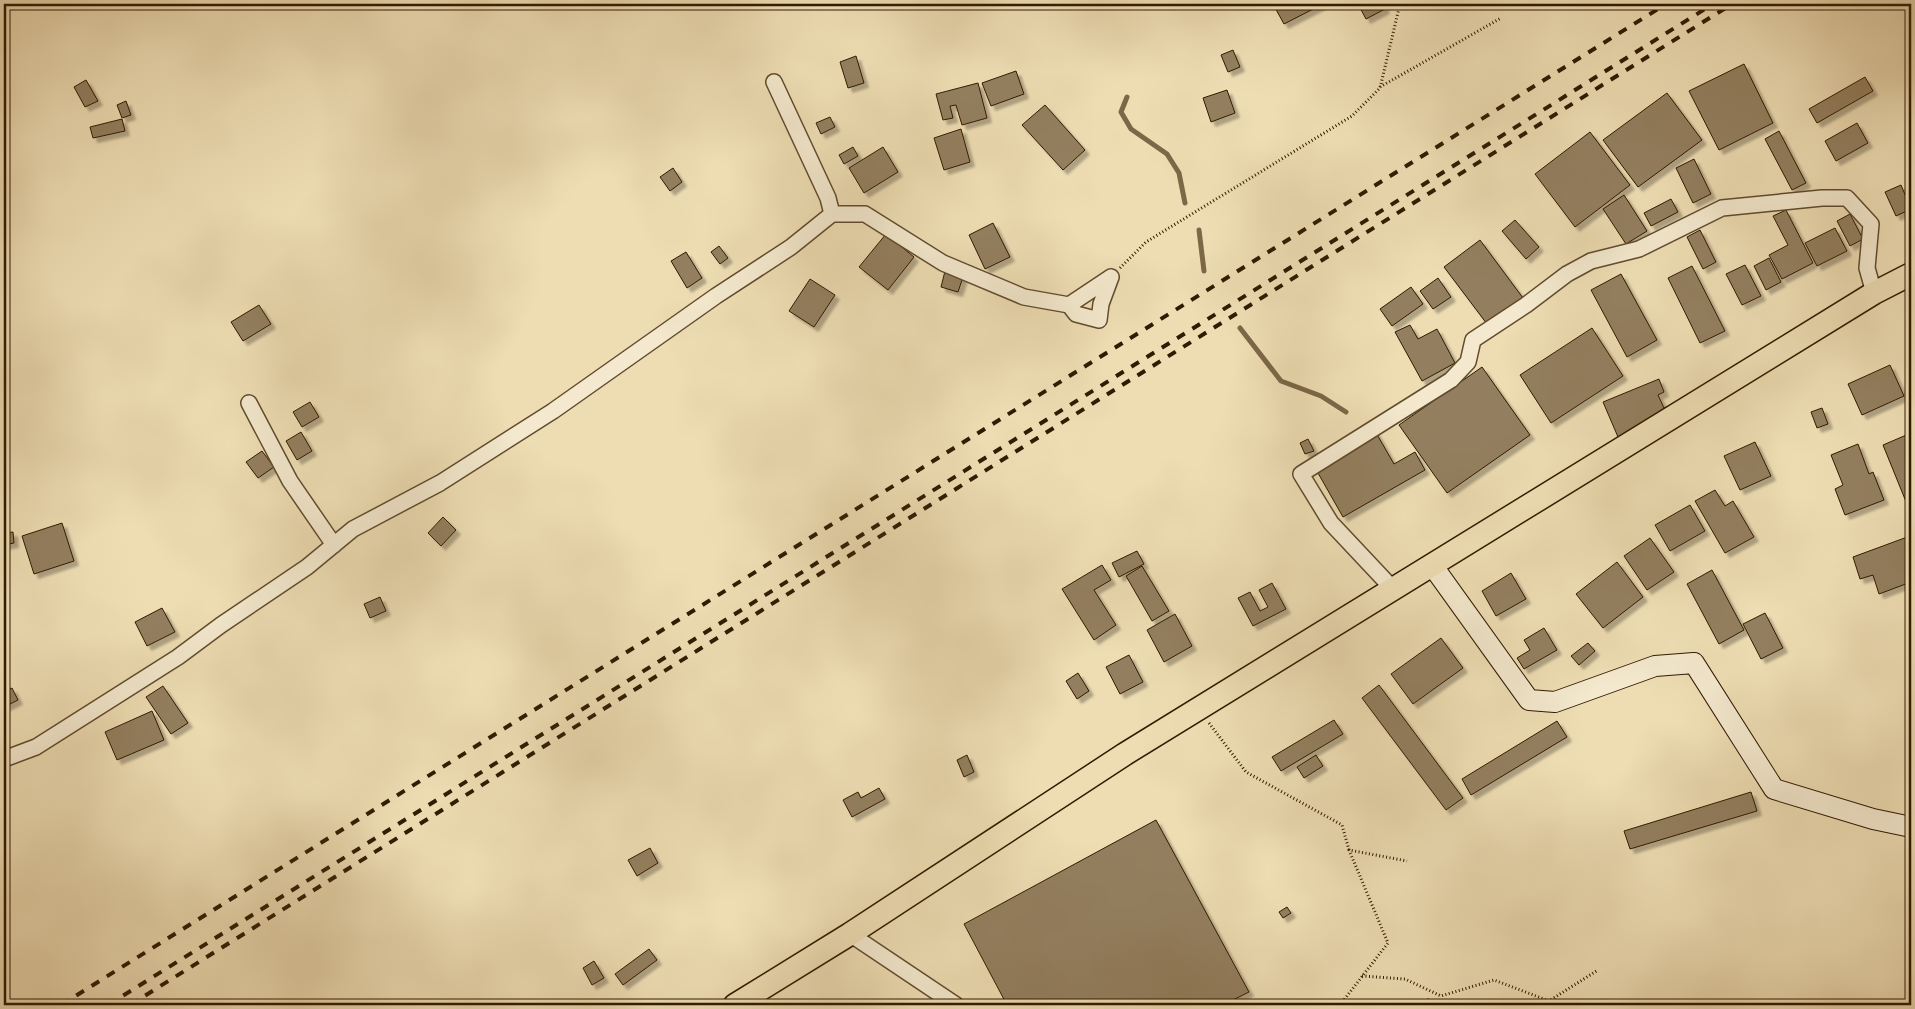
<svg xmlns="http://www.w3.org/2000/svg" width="1915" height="1009" viewBox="0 0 1915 1009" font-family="'IM FELL Great Primer',serif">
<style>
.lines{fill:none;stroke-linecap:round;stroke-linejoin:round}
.stream{stroke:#7c6747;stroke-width:5}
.building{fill:#937f5e;stroke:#311a01;filter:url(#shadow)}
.street-casing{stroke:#604b2e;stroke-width:18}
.secondary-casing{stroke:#311a01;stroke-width:22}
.primary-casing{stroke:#311a01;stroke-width:25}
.path{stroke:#311a01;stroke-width:3;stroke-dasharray:1 2.5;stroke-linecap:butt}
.street{stroke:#f4e9ce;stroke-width:15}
.secondary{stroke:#f4e9ce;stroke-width:20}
.primary{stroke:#eeddb3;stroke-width:22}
.rail{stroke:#311a01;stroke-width:4;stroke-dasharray:9 9;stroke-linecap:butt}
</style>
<defs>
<filter id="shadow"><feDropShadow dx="4.5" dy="4.5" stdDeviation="1" flood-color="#0004"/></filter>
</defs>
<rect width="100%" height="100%" fill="#eeddb3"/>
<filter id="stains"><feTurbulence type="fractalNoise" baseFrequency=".004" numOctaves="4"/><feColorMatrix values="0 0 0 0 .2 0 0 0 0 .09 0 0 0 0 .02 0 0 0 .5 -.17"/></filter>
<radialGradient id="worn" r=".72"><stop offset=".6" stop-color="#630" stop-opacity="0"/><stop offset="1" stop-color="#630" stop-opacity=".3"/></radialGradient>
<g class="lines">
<!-- stream -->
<path class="stream" d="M1127,97L1121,112L1131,129L1167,154L1179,173L1185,203
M1199,230L1204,271
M1240,328L1281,381L1321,396L1346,412"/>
</g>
<!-- building -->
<path class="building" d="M1273,4H1320L1321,5L1284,24Z
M1358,4H1383L1385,9L1366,19Z
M1233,50L1240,67L1228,72L1221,55Z
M856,56L864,83L848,88L840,62Z
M1744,64L1773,123L1719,150L1689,91Z
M1016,71L1024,94L991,106L982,83Z
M1865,77L1873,91L1817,123L1809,109Z
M86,80L98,101L85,107L74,87Z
M978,83L987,118L962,125L956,105L950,106L953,118L943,120L936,94Z
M1227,90L1235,113L1211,122L1203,98Z
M1667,93L1702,140L1638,187L1603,140Z
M126,101L131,115L122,118L117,105Z
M1045,105L1085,150L1063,170L1022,125Z
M830,117L835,127L821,134L816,123Z
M122,119L125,131L93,138L90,127Z
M1857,123L1868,143L1836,161L1825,141Z
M961,129L970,162L944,170L934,138Z
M1779,131L1806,183L1792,190L1765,139Z
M1590,132L1630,185L1575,227L1535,174Z
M853,147L858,156L844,164L839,155Z
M883,147L898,172L864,193L849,168Z
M1694,159L1711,194L1693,203L1676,168Z
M673,168L682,182L670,191L660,177Z
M1901,185L1911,209L1896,216L1885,192Z
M1624,195L1647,231L1626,244L1603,209Z
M1671,199L1678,212L1651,226L1644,213Z
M1786,210L1813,263L1782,279L1769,255L1788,245L1773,216Z
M1850,214L1863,239L1850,246L1837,221Z
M1515,220L1539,247L1526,259L1502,231Z
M993,223L1010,257L985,269L969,235Z
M1835,228L1847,251L1817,266L1805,243Z
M1700,230L1716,262L1703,269L1687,237Z
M886,234L914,257L888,290L859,267Z
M1480,240L1523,298L1487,324L1444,267Z
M719,246L728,258L720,264L711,252Z
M686,252L702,278L687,288L671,261Z
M1769,258L1781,282L1766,290L1754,266Z
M1745,265L1761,296L1742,305L1726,274Z
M1692,266L1725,331L1700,343L1668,278Z
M945,271L963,277L958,292L941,287Z
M1621,274L1657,340L1627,357L1591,290Z
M1438,278L1451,297L1433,309L1420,291Z
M810,279L835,295L814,327L789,311Z
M1411,287L1423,304L1392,326L1380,309Z
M259,305L271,324L243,341L231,322Z
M1410,325L1418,339L1437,329L1455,363L1422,381L1395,332Z
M1592,328L1623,376L1551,423L1520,375Z
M1890,365L1904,396L1862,415L1848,384Z
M1482,367L1530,435L1447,493L1399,425Z
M1659,379L1664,392L1658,395L1664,408L1671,405L1674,413L1618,437L1603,402Z
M310,402L319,417L302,427L293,412Z
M1822,408L1828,424L1817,428L1811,412Z
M1375,431L1394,464L1415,452L1425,470L1343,517L1314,466Z
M301,432L312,451L297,460L286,441Z
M1911,433V514L1883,445Z
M1308,439L1314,451L1305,454L1300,443Z
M1755,442L1771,476L1740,490L1724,456Z
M1858,444L1869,474L1873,472L1884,500L1845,515L1835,489L1843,485L1831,455Z
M262,451L274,467L258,478L246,462Z
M1715,490L1725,506L1733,501L1754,537L1725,553L1695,501Z
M1690,505L1705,531L1670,551L1655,525Z
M443,517L456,530L441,546L428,533Z
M62,523L74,561L34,574L22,536Z
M13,532L14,543L4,545V533Z
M1910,536L1911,582L1879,594L1873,575L1860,579L1853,557Z
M1650,538L1674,572L1647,590L1624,556Z
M1137,551L1144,564L1119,577L1112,563Z
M1617,562L1643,597L1603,628L1576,594Z
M1102,565L1111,580L1094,590L1116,625L1094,640L1062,589Z
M1142,566L1169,611L1152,621L1126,576Z
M1712,570L1744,630L1719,644L1687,584Z
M1511,573L1526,599L1496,616L1482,591Z
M1272,583L1286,609L1253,626L1238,598L1250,592L1260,611L1268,607L1259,590Z
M380,597L386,611L370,618L364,604Z
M162,608L175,632L147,646L135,622Z
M1765,613L1783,648L1761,659L1743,624Z
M1175,614L1192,646L1164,662L1147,630Z
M1544,628L1557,650L1524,669L1517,658L1530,650L1524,640Z
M1441,638L1463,668L1413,704L1391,674Z
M1588,643L1595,651L1579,665L1571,656Z
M1129,655L1143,682L1120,694L1106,667Z
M1078,673L1089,691L1077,699L1066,681Z
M1379,685L1463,798L1446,810L1362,698Z
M163,686L188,723L171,734L146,697Z
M12,688L18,700L4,707V692Z
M152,711L164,740L117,760L105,732Z
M1334,720L1343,734L1281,771L1272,757Z
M1557,721L1567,737L1471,795L1462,779Z
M967,755L974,772L964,777L957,760Z
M1316,755L1323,766L1304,778L1297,767Z
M879,788L885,799L852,817L843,800L858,792L861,798Z
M1751,792L1757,811L1630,849L1624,831Z
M1156,820L1249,992L1223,1005H1007L964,924Z
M650,848L658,863L637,876L628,860Z
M1287,907L1291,913L1283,918L1279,912Z
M649,949L657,960L623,985L615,974Z
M594,961L604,978L592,985L583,968Z"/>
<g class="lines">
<!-- street casing -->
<g class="street-casing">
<path id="street" d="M832,214H865L943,263L1024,297L1069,305L1111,277
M1069,305L1076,314L1099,320L1101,304L1111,277
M249,403L290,481L334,545
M1393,589L1331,523L1301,474L1451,380L1468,362L1473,340L1526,305L1567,274L1591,261L1639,249L1722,208L1822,198H1847L1871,224L1867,268L1874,293
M4,759L36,747L178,657L221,625L307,567L353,529L440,483L553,411L716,296L791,247L832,214L828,198L774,82
M850,934L956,1005"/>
</g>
<!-- secondary casing -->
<g class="secondary-casing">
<path id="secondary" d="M1432,565L1529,700L1555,702L1655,666L1694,663L1774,789L1873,819L1911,827"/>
</g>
<!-- primary casing -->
<g class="primary-casing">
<path id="primary" d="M735,1005L850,934L1125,754L1874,293L1911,274"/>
</g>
<!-- path -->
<path class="path" d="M1380,87L1501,18
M1120,268L1146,242L1352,116L1380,88L1400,4
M1209,723L1246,772L1342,825L1349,850
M1362,976L1405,979L1441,996L1494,980L1549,1001L1598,970
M1427,999L1432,1005
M1340,1005L1388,943L1349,850L1407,861"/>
<!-- street -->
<use href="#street" class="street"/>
<!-- secondary -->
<use href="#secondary" class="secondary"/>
<!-- primary -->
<use href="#primary" class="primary"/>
<!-- rail -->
<path class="rail" d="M61,1005L1666,4
M108,1005L1713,4
M130,1005L1732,4"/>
</g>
<!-- margin -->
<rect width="1915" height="1009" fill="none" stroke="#eeddb3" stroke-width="20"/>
<rect x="5" y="5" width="1905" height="999" fill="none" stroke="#311a01" stroke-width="2.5"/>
<rect x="10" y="10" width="1895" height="989" fill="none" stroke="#311a01"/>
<rect width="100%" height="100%" filter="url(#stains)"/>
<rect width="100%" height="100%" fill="url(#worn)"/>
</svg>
